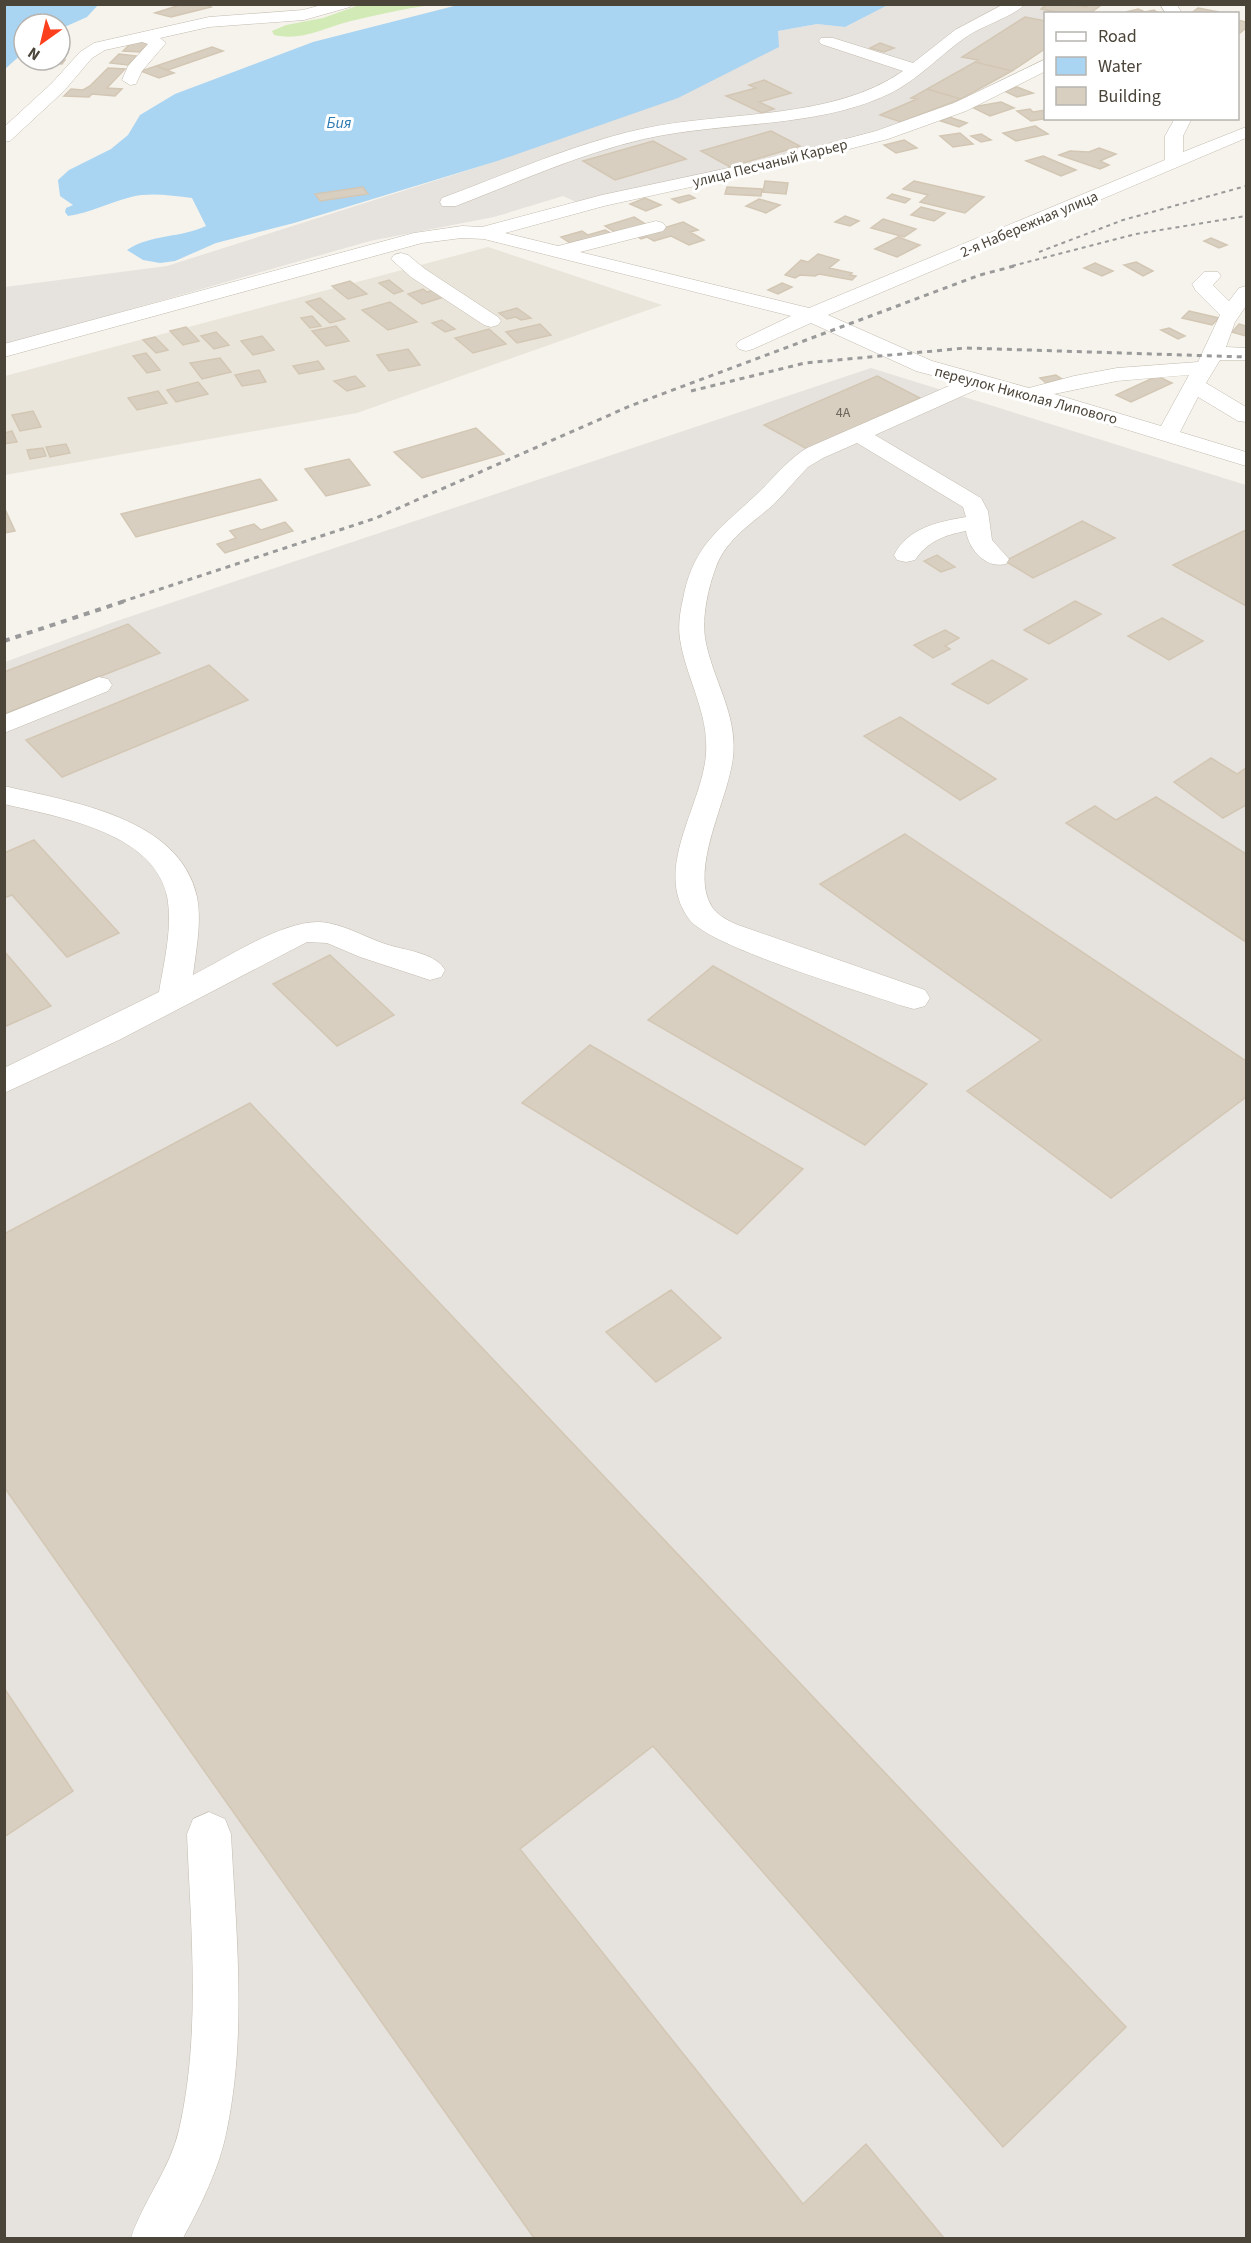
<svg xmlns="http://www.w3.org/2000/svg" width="1251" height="2243" viewBox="0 0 1251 2243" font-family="'Source Sans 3',sans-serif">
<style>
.residential{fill:#eae5da}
.industrial{fill:#e6e2dd}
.green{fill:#d2eab5}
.water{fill:#a9d4f2}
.building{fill:#d8cfc1;stroke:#d3c7b4;stroke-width:1.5}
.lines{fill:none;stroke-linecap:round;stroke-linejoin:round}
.minor-casing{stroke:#c2bbae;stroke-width:1}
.minor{fill:#fff;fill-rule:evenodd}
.rail-far2{stroke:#9a9a9a;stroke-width:2;stroke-dasharray:4 4;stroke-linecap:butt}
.rail-far1{stroke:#9a9a9a;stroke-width:3;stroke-dasharray:5 5;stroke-linecap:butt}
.rail{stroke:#9a9a9a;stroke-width:4;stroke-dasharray:6 6;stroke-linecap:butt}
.labels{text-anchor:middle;stroke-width:6;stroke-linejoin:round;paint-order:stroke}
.far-number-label{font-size:14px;fill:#6e675b}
.far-street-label{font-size:15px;fill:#4b4439;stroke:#fff}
.far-water-label{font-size:16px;font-style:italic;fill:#2e7ab2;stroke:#fff}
</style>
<rect width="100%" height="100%" fill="#f6f3ec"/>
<!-- residential -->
<path class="residential" d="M488,247L662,305L357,413L5,475V376Z"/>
<!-- industrial -->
<path class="industrial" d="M888,5H1102L1089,13L1046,14L1045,48L1012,71L961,99L914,118L865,134L812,150L659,186L576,202L563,196L494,217L370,241L5,345V287L167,266L494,162L778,31L817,24L845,27Z
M871,368L1246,485V2238H5V662L111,623Z"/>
<!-- green -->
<path class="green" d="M362,4L431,5C403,9 375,15 347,22C322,29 301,41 274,35L272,31L286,25L323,18Z"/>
<!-- water -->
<path class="water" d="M5,4H98V5L87,17L60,29V24H24V52L5,69Z
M458,5H888L845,27L817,24L778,31L779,47L678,98L494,162L294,223L216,243L175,261L160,263L143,260L127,250C151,234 181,238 206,226L192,198C172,196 151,192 131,197C110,202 90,213 68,216L65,212L66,208L73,205L60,196L58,180L69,170L111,149L128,135L140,115L175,94L313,42Z"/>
<!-- building -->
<path class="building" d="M183,4H205L211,7L171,17L155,13Z
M1047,4H1071L1086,7L1090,4L1100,6L1089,14H1055L1057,12L1041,9Z
M1198,8L1219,12L1190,14Z
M1138,9L1145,12L1154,10L1160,14L1126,12Z
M1025,17L1046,21V48L1012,71L975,62L978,60L962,57Z
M1238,20L1246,22V28L1240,33H1238Z
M132,42L149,43L140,52L123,51Z
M880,43L894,48L884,52L870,48Z
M212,47L223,51L168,70L156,66Z
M119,54L137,56L128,65L110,63Z
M40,60H65L62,64H37Z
M975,62L1012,71L961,99L927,89Z
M156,66L174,73L159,78L141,71Z
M108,68L125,69L107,88L122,89L115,96L92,94L89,97L64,96L71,89L83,90L90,86Z
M764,80L791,93L759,102L774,109L762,113L726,96L756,88L749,85Z
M1017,87L1033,93L1017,97L1004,91Z
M927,89L961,99L901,122L880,115L917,99L911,98Z
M1001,102L1014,108L990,116L972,107Z
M1030,109L1033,112L1045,110L1046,118H1049L1031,121L1017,111Z
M949,117L967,123L959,127L941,121Z
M1035,126L1048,134L1016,141L1003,133Z
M771,131L800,146L730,167L701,151Z
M960,133L973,144L953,147L940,136Z
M981,134L991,140L981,142L971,136Z
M904,140L917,148L896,153L884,145Z
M653,141L686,159L615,180L583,161Z
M1099,148L1116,154L1100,161L1109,165L1100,169L1059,155L1070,151L1089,152Z
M1043,156L1076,170L1061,176L1026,161Z
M765,181L788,183L786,194L763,192Z
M914,181L984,197L965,213L920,202L928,195L903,189Z
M363,187L368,194L320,201L315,194Z
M727,187L762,189L761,196L725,194Z
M892,194L910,199L905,203L887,198Z
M689,195L695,198L679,203L672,199Z
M645,198L661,205L646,211L630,204Z
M759,199L780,205L766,213L746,206Z
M921,207L945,213L934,221L911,215Z
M845,216L859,221L850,226L835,222Z
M634,217L647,225L618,234L605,226Z
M883,219L916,229L904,237L871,228Z
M683,222L698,230L690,232L704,240L689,245L671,236L654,241L647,237L641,239L637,236Z
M605,230L614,235L587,243L581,240L570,243L561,237L582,231L588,235Z
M898,237L920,245L897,257L875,249Z
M1211,238L1227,245L1219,248L1204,241Z
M818,254L839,260L829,268L852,273L850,275L856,276L852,280L819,274L815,276L800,275L795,278L785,275L801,260L808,262Z
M1136,262L1153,271L1143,276L1124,265Z
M1095,263L1113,271L1102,276L1084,268Z
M389,280L403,291L394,294L379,283Z
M350,281L367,294L348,299L332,286Z
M782,283L792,287L778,294L768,290Z
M423,289L427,292L434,290L444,297L422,304L408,294Z
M320,298L345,319L330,323L306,302Z
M390,302L417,322L388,330L362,310Z
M517,308L531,318L521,320L516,317L507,319L499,313Z
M1189,311L1219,318L1212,325L1182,318Z
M312,316L321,326L310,328L301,318Z
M442,320L455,329L445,332L432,323Z
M540,324L551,335L517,343L506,332Z
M1239,324L1246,326V336L1232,332Z
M336,326L349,341L326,346L312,331Z
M186,327L199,341L183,345L170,331Z
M1169,328L1185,336L1178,339L1161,330Z
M489,329L506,344L473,353L455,338Z
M216,332L229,345L214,349L201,336Z
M262,336L274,350L253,355L241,341Z
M155,337L168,350L156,353L143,340Z
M408,349L420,365L389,371L377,355Z
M146,353L160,370L147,373L133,356Z
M220,358L231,372L202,379L190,363Z
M318,361L324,369L299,374L293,366Z
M259,370L266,382L242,386L235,375Z
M1056,375L1062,379L1046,383L1040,378Z
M355,376L365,386L347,391L334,381Z
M877,376L920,398L807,449L764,425Z
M1157,376L1172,383L1131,402L1116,395Z
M198,382L208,394L176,402L167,390Z
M158,391L167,403L137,410L128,398Z
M33,411L41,427L20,431L12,415Z
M476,428L504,454L422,478L394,452Z
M12,431L17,442L4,444V433Z
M66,444L70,453L50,457L46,447Z
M43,448L46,456L30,459L27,450Z
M349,459L370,485L326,496L305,469Z
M260,479L277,500L136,537L121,514Z
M4,507L15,531L4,533Z
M1082,521L1115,538L1033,578L1005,561Z
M285,522L293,531L225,553L217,544L236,538L230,531L254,524L261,530Z
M1246,530V606L1173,565Z
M937,555L955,567L941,572L924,561Z
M1075,601L1101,614L1049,644L1024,630Z
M1162,618L1203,641L1169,660L1128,636Z
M128,624L160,653L4,714V672Z
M945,630L959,638L945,646L950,649L933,658L914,645Z
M992,660L1027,679L988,704L952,684Z
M209,665L248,700L62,777L26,740Z
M900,717L996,779L960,800L864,736Z
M1211,758L1237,774L1246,768V805L1223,818L1174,782Z
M1156,797L1246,854V942L1066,823L1095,806L1116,820Z
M905,834L1246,1061V1097L1111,1198L967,1091L1041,1040L820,884Z
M34,840L119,933L67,957L12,895L4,898V853Z
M4,951L51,1006L4,1027Z
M330,955L394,1015L337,1046L273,984Z
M713,966L927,1084L865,1145L648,1020Z
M590,1045L803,1169L737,1234L522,1103Z
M250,1103L1126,2027L1003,2147L653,1746L520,1849L803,2204L866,2144L944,2238H534L4,1487V1234Z
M671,1290L721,1338L656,1382L606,1332Z
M4,1688L73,1791L4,1837Z"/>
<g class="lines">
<!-- minor casing -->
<g class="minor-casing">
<path id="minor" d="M325,4H351L350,7L304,20L209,27L160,38L166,43L142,71L136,84L130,85L122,80L128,66L148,44L142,42L105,50L92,58L64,91L10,141L4,142V127L52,83L80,52L94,43L209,17L303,10Z
M1004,4H1025C1015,16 981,26 966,37C940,55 918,80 889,94C815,129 723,121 644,139C579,154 518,182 456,206H442L440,202L442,198C510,173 575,143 646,128C728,111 833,120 903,71L821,44L819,41L821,38H833L913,63L955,30Z
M1160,4H1176L1183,14H1166Z
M1046,59V71L966,111L888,139L768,170L604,206L505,233L558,246L656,221L663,223L666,227L663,231L580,252L809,308L1165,160V136L1175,118H1192L1183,136V152L1246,127V138L828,315L932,361L1029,388L1074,376L1117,368L1198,362L1220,315L1196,291L1192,284L1204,272H1218L1221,276L1213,285L1229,301L1239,288L1246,286V306L1235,322L1226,347L1246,348V360H1220L1206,383L1246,407V422L1238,421L1198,397L1180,432L1246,452V466L1069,412L980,388L875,435L981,498L988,511L992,540L1009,559L1006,564C986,569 969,550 966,531C944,535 927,542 915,560L906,562L897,560L894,555C908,528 937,522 966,517L963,507L857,443L823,458L808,467C796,479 786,492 774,504C753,523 726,539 716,567C708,588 702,616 705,638C712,679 738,714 733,757C729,798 688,870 712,907C718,916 729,921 738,925L925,990L930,998L925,1006L914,1009L903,1006C863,992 709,947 689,919C652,869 702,807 706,754C709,712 686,679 680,639C678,626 680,612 683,599C693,545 720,529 757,494C774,478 787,460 807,448L958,382L916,371L811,323L753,349L746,351L739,349L736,345L739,341L791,316L484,239L462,238L422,243L4,357V344L414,233L462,226L482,227L602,195L766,160L876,131L954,103ZM1189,375L1161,426L1054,394L1117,381Z
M401,253L408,255L425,269L498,317L501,321L498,325L491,327L484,325L411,277L391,259L394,255Z
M99,677L108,679L112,685L108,691L4,733V715Z
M4,786C71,802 180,817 197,897C202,922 196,950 193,975C227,958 290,915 328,923C350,927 370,940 392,946C410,951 436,954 445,970L441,977L430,980L360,957L327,943L307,942L119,1040L4,1093V1068L159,992C164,962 173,927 167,896C153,832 59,817 4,804Z
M209,1812L225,1819L231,1834C236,1932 247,2032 227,2129C220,2167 201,2205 183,2238H131C143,2201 170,2169 179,2130C201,2034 191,1932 187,1834L193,1819Z"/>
</g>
<!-- minor -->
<use href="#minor" class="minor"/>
<!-- rail-far2 -->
<path class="rail-far2" d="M1039,252L1123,220L1246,186
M1012,266L1136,234L1246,216"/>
<!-- rail-far1 -->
<path class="rail-far1" d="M691,391L805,363L966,348L1246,357
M121,602L376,518L630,406L980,275L1018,265"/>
<!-- rail -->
<path class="rail" d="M4,641L125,601"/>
</g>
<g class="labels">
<!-- far-number labels -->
<g class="far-number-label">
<text x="843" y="417">4А</text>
</g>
<!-- far-street labels -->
<g class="far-street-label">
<text transform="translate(770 163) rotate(-14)" y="5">улица Песчаный Карьер</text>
<text transform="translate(1029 224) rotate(-23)" y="5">2-я Набережная улица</text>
<text transform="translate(1026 395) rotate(15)" y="5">переулок Николая Липового</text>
</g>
<!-- far-water labels -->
<g class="far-water-label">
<text x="339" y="128">Бия</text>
</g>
</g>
<!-- border -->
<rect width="1251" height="2243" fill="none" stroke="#4b4439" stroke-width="12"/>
<!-- legend -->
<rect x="1044" y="12" width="195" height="108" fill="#ffffff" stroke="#b7b4b0" stroke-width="1.5"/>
<rect x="1056" y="32" width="30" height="9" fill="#ffffff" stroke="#b7b4b0" stroke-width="1.5"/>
<text x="1098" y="42" font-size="18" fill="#4b4439">Road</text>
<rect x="1056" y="57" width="30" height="18" fill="#a9d4f2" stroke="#b7b4b0" stroke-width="1.5"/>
<text x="1098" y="72" font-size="18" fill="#4b4439">Water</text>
<rect x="1056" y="87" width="30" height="18" fill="#d8cfc1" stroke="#b7b4b0" stroke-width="1.5"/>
<text x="1098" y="102" font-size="18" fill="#4b4439">Building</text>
<!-- north arrow -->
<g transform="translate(42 42) rotate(214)"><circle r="28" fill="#ffffff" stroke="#b7b4b0" stroke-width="1.5"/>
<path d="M0-4.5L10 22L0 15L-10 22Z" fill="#fc3f1d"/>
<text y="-9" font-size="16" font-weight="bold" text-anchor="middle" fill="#4b4439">N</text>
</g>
</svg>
